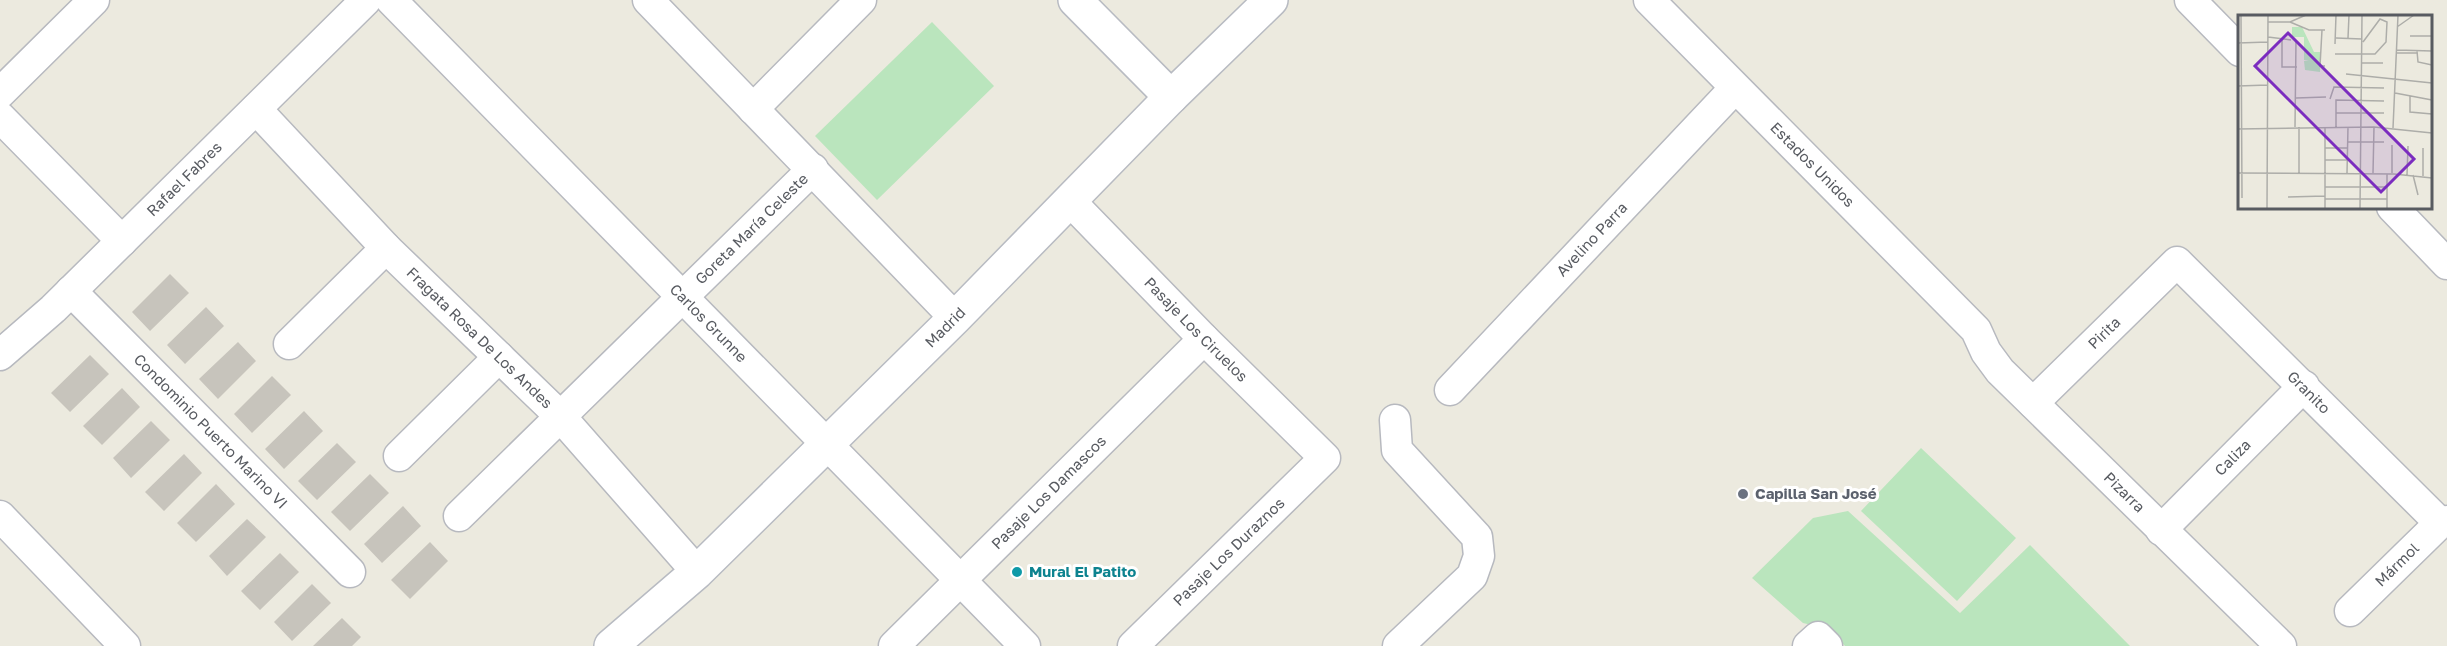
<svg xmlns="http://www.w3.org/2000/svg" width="2447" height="646" viewBox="0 0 2447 646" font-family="'Golos Text',sans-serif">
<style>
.green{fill:#bae5bd}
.building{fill:#c7c4bc}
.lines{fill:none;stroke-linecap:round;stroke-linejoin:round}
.street-casing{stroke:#b7b9bf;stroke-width:33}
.secondary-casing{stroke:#b8bbc2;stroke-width:36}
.street{stroke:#fff;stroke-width:30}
.secondary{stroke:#fff;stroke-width:33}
.worship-dot{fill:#6b7280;stroke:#fff;stroke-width:2}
.culture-dot{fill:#0f9aa8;stroke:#fff;stroke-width:2}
.labels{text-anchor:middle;stroke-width:6;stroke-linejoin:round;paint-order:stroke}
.street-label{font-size:15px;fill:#585b61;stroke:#fff}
.worship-label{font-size:15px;font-weight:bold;fill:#5b616d;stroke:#fff;text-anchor:start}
.culture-label{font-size:15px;font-weight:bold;fill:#0d838f;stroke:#fff;text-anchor:start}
.inset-road{fill:none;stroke:#adada9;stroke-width:1.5}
.view{fill:#7b2cbf;fill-opacity:0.15;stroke:#7b2cbf;stroke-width:3}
.inset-edge{fill:none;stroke:#585b61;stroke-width:3}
</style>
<rect width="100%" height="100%" fill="#eceadf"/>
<!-- green -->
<path class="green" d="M932,22L994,86L877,200L815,136Z
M1921,448L2016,538L1957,601L1861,511Z
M1848,511L1960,613L2030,545L2130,646H1845L1829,629L1803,623L1752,578L1813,518Z"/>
<!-- building -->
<path class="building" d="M170,274L189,293L150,331L132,312Z
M206,307L224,326L185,364L167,345Z
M238,342L256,361L218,399L199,379Z
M90,355L109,374L70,412L51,393Z
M272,376L291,395L252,433L234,414Z
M122,388L140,407L102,445L83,426Z
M304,411L323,431L284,469L265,449Z
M151,421L170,440L131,478L113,458Z
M337,443L356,462L317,500L298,481Z
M184,454L202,473L164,511L145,492Z
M370,474L389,493L350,531L331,512Z
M216,484L235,504L196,542L177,523Z
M403,506L421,526L382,563L364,544Z
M247,519L266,537L227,576L209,556Z
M430,542L448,561L410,599L391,580Z
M280,553L299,572L260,610L241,591Z
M312,584L331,603L292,641L274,622Z
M342,618L361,637L352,646H313Z"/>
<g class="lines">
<!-- street casing -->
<g class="street-casing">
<g id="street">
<path id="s1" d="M391,0L1025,646"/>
<path d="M648,0L955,318"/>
<path id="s2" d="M1649,0L1976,330L1986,352L2000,371L2281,646"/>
<path d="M2190,0L2240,51"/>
<path d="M0,93L94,0"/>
<path id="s3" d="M256,109L386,248L560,416L697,572"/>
<path d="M753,109L861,0"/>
<path d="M0,117L122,241"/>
<path id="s4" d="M1070,201L1204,339L1325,458L1133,646"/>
<path d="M2392,207L2447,264"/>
<path id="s5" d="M71,291L350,572"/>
<path d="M289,344L386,248"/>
<path id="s6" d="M0,355L53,309L366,0"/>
<path id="s7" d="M1450,390L1735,88"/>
<path id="s8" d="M2033,403L2177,262L2440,523"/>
<path d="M1395,420L1397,450L1477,537L1479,556L1472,576L1398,646"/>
<path d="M399,456L499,357"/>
<path d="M0,516L125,646"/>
<path id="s9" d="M459,516L813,169"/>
<path id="s10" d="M2161,530L2304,386"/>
<path id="s11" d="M2350,611L2440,523L2447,521"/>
<path id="s12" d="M894,646L1204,339"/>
<path d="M1808,646L1818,637L1827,646"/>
</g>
</g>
<!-- secondary casing -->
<g class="secondary-casing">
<g id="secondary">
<path d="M1075,0L1171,97"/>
<path id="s13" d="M611,646L697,572L955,318L1171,97L1271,0"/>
</g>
</g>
<!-- street -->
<use href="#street" class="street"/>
<!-- secondary -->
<use href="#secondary" class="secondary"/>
</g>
<!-- markers -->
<circle class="worship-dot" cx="1743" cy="494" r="6"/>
<circle class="culture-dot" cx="1017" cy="572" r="6"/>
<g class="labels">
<!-- street labels -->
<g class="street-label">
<text dy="5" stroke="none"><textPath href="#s2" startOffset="232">Estados Unidos</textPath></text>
<text dy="5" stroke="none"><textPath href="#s6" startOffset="255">Rafael Fabres</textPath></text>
<text dy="5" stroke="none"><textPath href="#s9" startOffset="410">Goreta María Celeste</textPath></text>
<text dy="5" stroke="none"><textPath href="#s7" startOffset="207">Avelino Parra</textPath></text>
<text dy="5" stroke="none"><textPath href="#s1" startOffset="453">Carlos Grunne</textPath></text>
<text dy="5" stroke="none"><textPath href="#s13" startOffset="462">Madrid</textPath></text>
<text dy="5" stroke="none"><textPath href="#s4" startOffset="180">Pasaje Los Ciruelos</textPath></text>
<text dy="5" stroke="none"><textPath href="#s8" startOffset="100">Pirita</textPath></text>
<text dy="5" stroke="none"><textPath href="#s3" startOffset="320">Fragata Rosa De Los Andes</textPath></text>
<text dy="5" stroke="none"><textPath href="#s8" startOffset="387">Granito</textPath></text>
<text dy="5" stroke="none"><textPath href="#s5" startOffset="198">Condominio Puerto Marino VI</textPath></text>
<text dy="5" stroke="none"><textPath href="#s10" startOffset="102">Caliza</textPath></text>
<text dy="5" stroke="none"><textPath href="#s12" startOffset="218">Pasaje Los Damascos</textPath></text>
<text dy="5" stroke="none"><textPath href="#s2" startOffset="686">Pizarra</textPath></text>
<text transform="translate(1229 552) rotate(-44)" y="5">Pasaje Los Duraznos</text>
<text dy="5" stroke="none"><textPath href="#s11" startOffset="66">Mármol</textPath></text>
</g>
<!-- worship labels -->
<g class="worship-label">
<text x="1755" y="499">Capilla San José</text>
</g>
<!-- culture labels -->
<g class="culture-label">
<text x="1029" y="577">Mural El Patito</text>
</g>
</g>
<!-- overview -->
<g transform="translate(2238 15)">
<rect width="194" height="194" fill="#eceadf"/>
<path d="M54,12H64L76,37H82V57L67,55L66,46L71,45H66V22H54Z" fill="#bae5bd"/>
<path class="inset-road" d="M3,0L4,183M30,7H52L68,0M52,7L71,15H87M159,12L176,0M84,15L82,51H87M172,21H194M30,22L53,25M98,23L124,24M110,23L111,0M44,25V52H59M0,28L30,27M97,29L98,0M159,35L194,36M179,36L180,47L194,50M158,38H179M97,39H137L148,27L149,7L142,4L125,27M124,48H145M108,59L194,68M0,71L30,70M157,78L194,85M172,81V97L194,99M58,83L88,82M92,84L96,72L146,73M98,98H146M57,112L58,25M61,112V158M98,112V85L146,86M155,113L160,0M0,114L136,112L194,118M109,127H146M87,133H109M87,145H109M0,158L156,159L194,163M109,158L110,112M135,158L136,112M154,158V130M169,160L170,131M175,160L180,180M185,161V133M87,172H149M50,182L87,181M87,184H149M29,193L30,0M87,193V112M122,193L124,0M149,193V159"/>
<path class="view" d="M50,18L176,144L143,177L17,51Z"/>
<rect width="194" height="194" class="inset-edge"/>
</g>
</svg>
